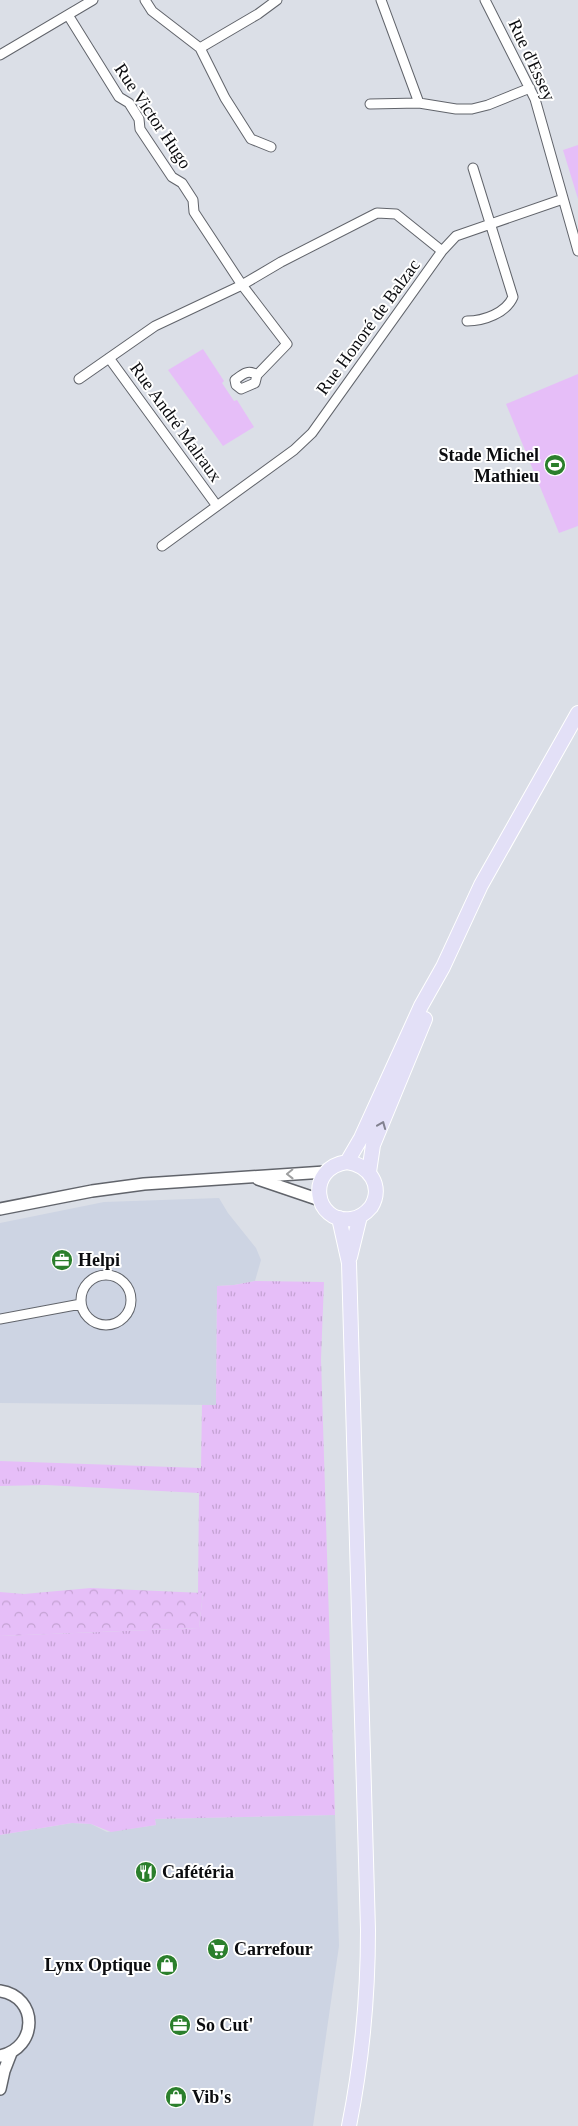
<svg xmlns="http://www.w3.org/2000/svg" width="578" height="2126" viewBox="0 0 578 2126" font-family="Georgia,serif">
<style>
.built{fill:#cdd4e3}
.grass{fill:url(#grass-tufts)}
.forest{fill:url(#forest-crowns)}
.park{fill:#e6bef8}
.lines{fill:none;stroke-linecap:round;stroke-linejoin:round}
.street-casing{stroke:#61646b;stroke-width:11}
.secondary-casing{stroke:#61646b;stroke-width:14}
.primary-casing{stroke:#fff;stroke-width:16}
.street{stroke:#fff;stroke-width:9}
.secondary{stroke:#fff;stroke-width:11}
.primary{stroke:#e3e0f7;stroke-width:14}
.oneway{stroke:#82818f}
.oneway2{stroke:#9d9e9f}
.labels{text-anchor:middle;stroke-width:4;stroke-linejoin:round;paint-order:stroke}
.street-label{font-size:18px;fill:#0b0c0f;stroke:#fff}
.poi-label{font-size:18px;font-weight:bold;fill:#0b0c0f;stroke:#fff;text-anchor:start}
</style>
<defs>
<pattern id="grass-tufts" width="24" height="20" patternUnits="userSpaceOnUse" patternTransform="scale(1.25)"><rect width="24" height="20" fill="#e6bef8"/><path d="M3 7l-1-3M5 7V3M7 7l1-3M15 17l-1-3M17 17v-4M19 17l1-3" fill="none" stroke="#c4a2d3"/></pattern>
<pattern id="forest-crowns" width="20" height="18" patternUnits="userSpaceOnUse" patternTransform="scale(1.25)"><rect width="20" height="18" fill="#e6bef8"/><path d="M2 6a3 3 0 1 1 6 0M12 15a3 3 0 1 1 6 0" fill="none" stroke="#c4a2d3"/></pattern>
</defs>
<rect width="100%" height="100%" fill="#dbdfe7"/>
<!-- built -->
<path class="built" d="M219,1198L228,1213L256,1248L261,1260L255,1281L234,1285L217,1286L216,1405L0,1403V1223L104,1202Z
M335,1815L339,1946L313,2126H0V1835L72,1823L91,1824L107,1832L156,1825L155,1819Z"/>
<!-- grass -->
<path class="grass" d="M255,1281L324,1282L321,1359L335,1815L155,1819L156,1825L111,1832L91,1824L72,1823L0,1835V1636L199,1628L203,1593H198L199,1493L46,1485L0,1486V1461L201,1468L202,1405H216L217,1286L234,1285Z"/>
<!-- forest -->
<path class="forest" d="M91,1588L203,1593L199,1628L0,1636V1592L24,1594Z"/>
<!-- park -->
<path class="park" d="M578,145V199L563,150Z
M203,349L224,381L222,383L234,401L237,400L254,427L223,446L168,370Z
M578,374V526L559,533L506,404Z"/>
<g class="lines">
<!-- street casing -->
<g class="street-casing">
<path id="street" d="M145,0L152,11L200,48L258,14L277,0
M381,0L419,103
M485,0L535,99L578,251
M68,15L119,97L129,103L139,119L140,129L172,177L182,183L193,200L194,212L242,285L287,344L257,375L255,383L241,389L236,385L235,380C243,374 248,369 257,375
M200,48L225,98L251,139L271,147
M0,55L93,0
M370,104L419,103L456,109H472L488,105L530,88
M467,321C484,321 506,313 513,297L473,168
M109,358L217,506
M79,379L155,326L242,285L281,262L377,213L396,214L442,251
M162,546L294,450L312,433L442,251L456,236L563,199
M81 1300a25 25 0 1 1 50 0a25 25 0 1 1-50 0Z
M0,1319L81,1304"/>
</g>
<!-- secondary casing -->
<g class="secondary-casing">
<path id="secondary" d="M258,1179L320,1200
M0,1209L92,1191L144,1184L325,1172
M0,1991C39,1997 38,2048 0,2056
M0,2089L4,2071L11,2053"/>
</g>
<!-- primary casing -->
<g class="primary-casing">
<path id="primary" d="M347,1162C369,1165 384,1186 371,1207C366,1213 359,1218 351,1219C314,1224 305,1168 347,1162L361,1138L421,1006L443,967L481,885L578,713
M369,1172L373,1145L425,1019
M339,1218L349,1263L368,1930C368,1996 362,2061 349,2126
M350,1257L360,1216"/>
</g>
<!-- street -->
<use href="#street" class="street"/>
<!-- secondary -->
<use href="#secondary" class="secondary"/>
<!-- primary -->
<use href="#primary" class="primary"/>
</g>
<!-- one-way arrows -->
<defs><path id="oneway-chevron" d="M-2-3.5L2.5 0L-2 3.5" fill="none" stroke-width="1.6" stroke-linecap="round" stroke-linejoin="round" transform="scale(1.25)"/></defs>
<use class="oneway" href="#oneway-chevron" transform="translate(382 1125) rotate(-68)"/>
<use class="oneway2" href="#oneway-chevron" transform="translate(290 1174) rotate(179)"/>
<!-- icons -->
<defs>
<g id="stadium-disc" transform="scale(1.125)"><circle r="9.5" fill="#2b7f2c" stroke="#fff"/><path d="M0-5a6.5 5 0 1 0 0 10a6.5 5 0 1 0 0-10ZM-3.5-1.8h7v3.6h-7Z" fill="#fff"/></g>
<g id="office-disc" transform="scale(1.125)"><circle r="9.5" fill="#2b7f2c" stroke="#fff"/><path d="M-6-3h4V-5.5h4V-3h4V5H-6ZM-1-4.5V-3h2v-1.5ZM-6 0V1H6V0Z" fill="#fff"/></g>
<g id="restaurant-disc" transform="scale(1.125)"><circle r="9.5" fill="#2b7f2c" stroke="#fff"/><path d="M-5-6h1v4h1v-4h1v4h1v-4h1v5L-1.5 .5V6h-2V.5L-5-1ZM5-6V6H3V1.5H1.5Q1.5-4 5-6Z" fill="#fff"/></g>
<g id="supermarket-disc" transform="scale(1.125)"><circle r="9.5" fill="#2b7f2c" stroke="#fff"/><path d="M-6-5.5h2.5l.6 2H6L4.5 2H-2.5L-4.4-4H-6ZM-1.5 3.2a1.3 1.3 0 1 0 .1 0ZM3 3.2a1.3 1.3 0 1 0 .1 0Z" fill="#fff"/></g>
<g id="shop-disc" transform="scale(1.125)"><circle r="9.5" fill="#2b7f2c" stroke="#fff"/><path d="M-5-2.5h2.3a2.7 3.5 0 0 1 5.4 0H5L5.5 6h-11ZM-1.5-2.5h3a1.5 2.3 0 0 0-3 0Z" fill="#fff"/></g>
</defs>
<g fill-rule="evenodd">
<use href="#stadium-disc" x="555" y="465"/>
<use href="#office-disc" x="62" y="1260"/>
<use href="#restaurant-disc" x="146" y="1872"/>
<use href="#supermarket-disc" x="218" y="1949"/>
<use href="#shop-disc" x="167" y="1965"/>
<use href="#office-disc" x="180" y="2025"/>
<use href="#shop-disc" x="176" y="2097"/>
</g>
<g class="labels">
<!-- street labels -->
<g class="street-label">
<text transform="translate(532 60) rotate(65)" y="6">Rue d'Essey</text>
<text transform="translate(153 116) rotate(56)" y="6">Rue Victor Hugo</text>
<text transform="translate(368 327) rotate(-54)" y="6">Rue Honoré de Balzac</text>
<text transform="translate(176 422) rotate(54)" y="6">Rue André Malraux</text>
</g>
<!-- poi labels -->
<g class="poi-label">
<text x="539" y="461" text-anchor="end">Stade Michel<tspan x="539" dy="21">Mathieu</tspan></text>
<text x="78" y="1266">Helpi</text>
<text x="162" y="1878">Cafétéria</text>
<text x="234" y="1955">Carrefour</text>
<text x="151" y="1971" text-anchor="end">Lynx Optique</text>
<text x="196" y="2031">So Cut'</text>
<text x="192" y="2103">Vib's</text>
</g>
</g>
</svg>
